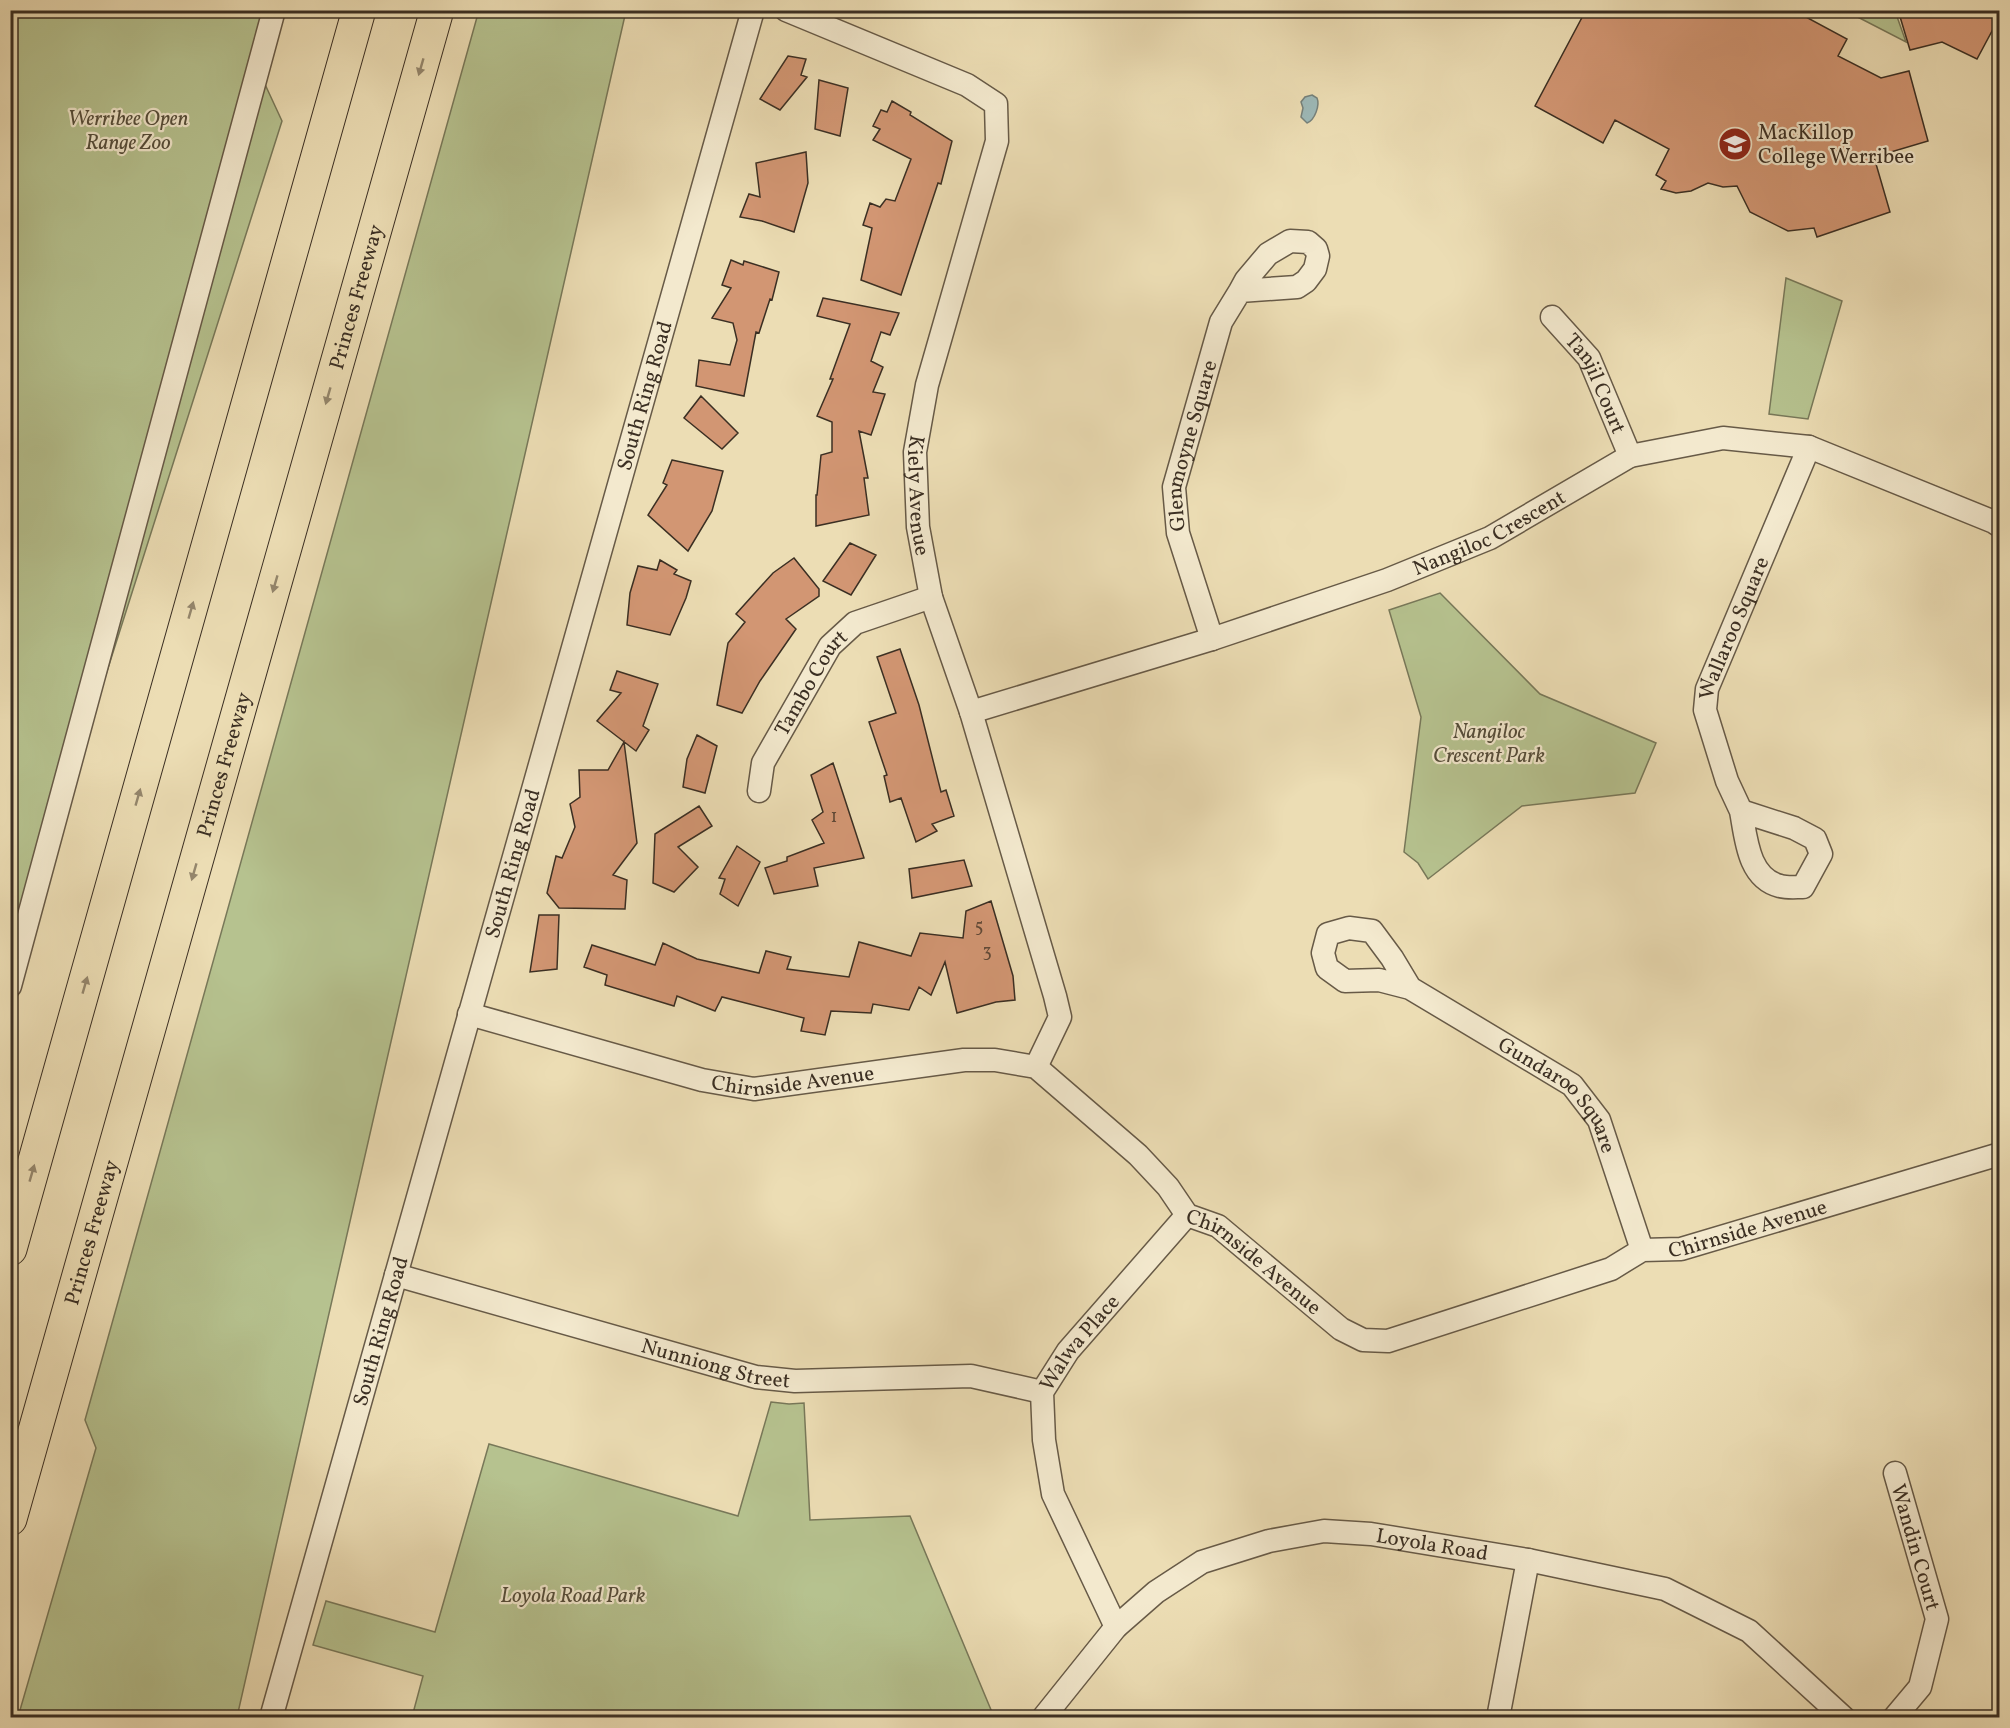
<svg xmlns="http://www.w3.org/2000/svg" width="2010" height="1728" viewBox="0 0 2010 1728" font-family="Vollkorn,serif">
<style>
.green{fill:#b6c28f;stroke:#787859;stroke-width:1.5}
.water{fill:#9db9b8;stroke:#76827c;stroke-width:1.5}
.building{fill:#d29673;stroke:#3b2f23;stroke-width:1.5}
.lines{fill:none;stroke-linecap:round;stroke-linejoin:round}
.minor-casing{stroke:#675a47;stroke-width:25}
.motorway-casing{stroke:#3b2f23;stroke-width:35}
.minor{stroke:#f3e9ce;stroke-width:22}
.motorway{stroke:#ecddb4;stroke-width:33}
.oneway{fill:#94866c}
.labels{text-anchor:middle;stroke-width:4.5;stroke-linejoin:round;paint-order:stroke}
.number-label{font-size:18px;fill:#614937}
.park-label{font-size:21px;font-style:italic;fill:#544c39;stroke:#f3e9ce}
.poi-label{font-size:21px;fill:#3b2f23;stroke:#f3e9ce;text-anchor:start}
.street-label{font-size:21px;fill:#3b2f23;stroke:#f3e9ce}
</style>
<rect width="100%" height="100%" fill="#ecddb4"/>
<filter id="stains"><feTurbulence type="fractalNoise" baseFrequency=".00333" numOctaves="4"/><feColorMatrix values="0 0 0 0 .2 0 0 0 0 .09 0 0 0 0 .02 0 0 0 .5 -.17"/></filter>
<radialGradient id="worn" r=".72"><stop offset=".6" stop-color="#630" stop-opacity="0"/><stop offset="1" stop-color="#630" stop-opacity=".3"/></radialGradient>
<!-- green -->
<path class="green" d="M479,10L626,11L237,1717H18L96,1448L85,1420Z
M11,11H284L263,80L282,121L88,731L11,1020Z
M1846,11H1895L1906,42Z
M1786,278L1842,301L1808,419L1769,414Z
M1440,593L1540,694L1656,743L1635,793L1522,806L1428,879L1418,863L1404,852L1421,717L1389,610Z
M771,1402L789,1404L804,1403L810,1520L910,1516L994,1717H412L423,1676L313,1645L326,1601L435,1632L489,1444L738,1516Z"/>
<!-- water -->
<path class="water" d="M1312,95L1317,98C1320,105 1315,120 1307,123L1301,117L1303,108L1301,102L1305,97Z"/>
<!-- building -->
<path class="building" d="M1586,10H1793L1847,39L1838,56L1881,78L1909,71L1928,141L1874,157L1890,212L1817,237L1814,228L1788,231L1750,212L1737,186L1723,187L1708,183L1691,191L1676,193L1661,189L1666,181L1656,175L1669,149L1615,120L1603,143L1535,106Z
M1898,10H2000V16L1977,59L1942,42L1910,50Z
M788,56L806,59L801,75L807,77L780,110L760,99Z
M819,80L848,88L840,136L815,129Z
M892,101L911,112L910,115L952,141L941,184L938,183L901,295L861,280L872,228L863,225L870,203L880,207L886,199L895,201L911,159L873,140L880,129L873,126L881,110L887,112Z
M806,152L808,183L794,232L762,221L740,217L749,194L760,197L756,163Z
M731,260L743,265L744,261L779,272L772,300L770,299L759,333L756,332L744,396L696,386L699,360L730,365L737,340L733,323L712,318L731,288L722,285Z
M823,298L899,313L890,335L881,332L871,361L883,367L873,392L885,394L871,435L859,431L868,478H864L869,515L816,526V495H817L821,455L832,452V422L817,416L833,379H830L850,324L817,316Z
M701,396L738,433L722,449L684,418Z
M672,460L723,471L712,511L688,551L648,515L667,485L663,483Z
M850,543L876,555L851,595L823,581Z
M794,558L819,589V596L786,619L796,629L760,681L742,713L717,705L728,643L745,622L736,614L773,573Z
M660,560L677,570L674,574L691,581L686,598L670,635L627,625L630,593L638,566L657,570Z
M900,649L919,705L941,792L946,790L954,816L932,824L937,831L916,842L901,798L890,802L884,776L887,775L869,722L896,713L877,657Z
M617,671L658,684L643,726L649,730L636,751L597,721L621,693L610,690Z
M697,735L717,746L705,793L683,787L687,759Z
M624,742L637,843L613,875L627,880L625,909L559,908L547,893L556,856L562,858L575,827L570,804L580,797L579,770H608Z
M833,763L864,858L814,868L818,886L774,894L765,868L787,861V857L824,843L812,820L823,812L811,775Z
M699,806L712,826L678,847L698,867L674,892L653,883L655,834Z
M737,846L760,862L738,906L720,894L725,879L719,878Z
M964,860L972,886L912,898L909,869Z
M991,901L1013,976L1015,1000L996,1002L957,1013L945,962L931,995L919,987L909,1010L873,1004L871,1013L831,1011L825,1035L801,1031L804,1018L722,997L715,1011L677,996L674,1006L605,985L607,975L584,967L592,945L655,965L663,943L697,959L759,973L766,951L791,957L787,969L849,977L859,942L911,956L920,933L963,938L966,911Z
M539,915H559L557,969L530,972Z"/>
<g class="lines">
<!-- minor casing -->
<g class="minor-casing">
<g id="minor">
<path id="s1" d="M786,10L967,85L996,104L997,141L927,385L915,452L918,527L931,597L971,712L1055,996L1060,1017L1036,1067"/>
<path id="s2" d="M1552,317L1589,358L1630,456"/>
<path id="s3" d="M1212,639L1178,533L1174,487L1221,322L1240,291L1246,280L1268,254L1290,241L1308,242L1316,249L1318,256L1315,269L1306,281L1297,287L1240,291"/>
<path id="s4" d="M971,712L1212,639L1387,580L1490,538L1630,456L1723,438L1809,447L1994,522L2000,526"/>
<path id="s5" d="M759,791L763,763L830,646L855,623L931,597"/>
<path id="s6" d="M1741,811C1746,838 1748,878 1780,886C1787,888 1796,887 1803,887L1821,854L1815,839L1794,828L1741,811L1727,781L1705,710L1707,689L1809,447"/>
<path d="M10,986L274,10"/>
<path id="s7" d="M1410,988L1379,980L1345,981L1327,968L1323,953L1328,934L1349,928L1372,931L1392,958L1410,988L1572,1085L1599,1120L1642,1250"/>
<path id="s8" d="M469,1014L702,1080L754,1089L964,1060H995L1036,1067L1138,1155L1168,1187L1187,1215L1218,1226L1341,1329L1363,1340L1388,1341L1611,1269L1642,1250L1681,1249L2000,1154"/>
<path id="s9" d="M396,1275L756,1377L795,1381L971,1376L1042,1392"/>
<path id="s10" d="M1116,1627L1053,1494L1044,1440L1042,1392L1068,1351L1187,1215"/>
<path id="s11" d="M271,1718L753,10"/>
<path id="s12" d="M1043,1718L1116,1627L1156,1592L1202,1562L1269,1541L1324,1531L1371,1534L1528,1560L1665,1589L1749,1631L1844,1718"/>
<path d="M1498,1718L1528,1560"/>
<path d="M1894,1718L1920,1687L1937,1619L1895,1473"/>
</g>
</g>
<!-- motorway casing -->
<g class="motorway-casing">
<g id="motorway">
<path d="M10,1249L359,10"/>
<path id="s13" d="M10,1519L437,10"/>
</g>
</g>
<!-- minor -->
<use href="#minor" class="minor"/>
<!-- motorway -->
<use href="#motorway" class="motorway"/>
</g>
<!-- one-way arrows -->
<defs><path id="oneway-solid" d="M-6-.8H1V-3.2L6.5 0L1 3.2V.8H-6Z" transform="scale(1.5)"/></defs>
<g class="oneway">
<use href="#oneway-solid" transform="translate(421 67) rotate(106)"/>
<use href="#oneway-solid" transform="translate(328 396) rotate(106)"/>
<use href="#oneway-solid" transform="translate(275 584) rotate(106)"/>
<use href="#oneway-solid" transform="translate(191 610) rotate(-74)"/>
<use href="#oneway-solid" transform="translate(138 797) rotate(-74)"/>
<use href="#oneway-solid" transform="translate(194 872) rotate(106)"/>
<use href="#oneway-solid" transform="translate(85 985) rotate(-74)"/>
<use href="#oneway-solid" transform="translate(32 1173) rotate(-74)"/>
</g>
<!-- icons -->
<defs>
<g id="school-disc" transform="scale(1.725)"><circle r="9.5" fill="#8f2418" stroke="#f3e9ce"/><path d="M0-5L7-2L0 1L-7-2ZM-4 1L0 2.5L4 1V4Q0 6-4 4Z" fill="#fff"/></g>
</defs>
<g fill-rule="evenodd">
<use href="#school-disc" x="1735" y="144"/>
</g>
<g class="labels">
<!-- number labels -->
<g class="number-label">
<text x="834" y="822">1</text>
<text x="979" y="932">5</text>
<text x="987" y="957">3</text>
</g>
<!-- park labels -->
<g class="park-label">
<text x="128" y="125">Werribee Open<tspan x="128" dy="24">Range Zoo</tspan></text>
<text x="1489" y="738">Nangiloc<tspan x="1489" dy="24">Crescent Park</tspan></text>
<text x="573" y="1602">Loyola Road Park</text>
</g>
<!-- poi labels -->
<g class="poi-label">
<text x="1758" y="139">MacKillop<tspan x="1758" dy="24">College Werribee</tspan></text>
</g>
<!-- street labels -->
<g class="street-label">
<text dy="7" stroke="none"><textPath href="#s13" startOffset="1270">Princes Freeway</textPath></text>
<text dy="7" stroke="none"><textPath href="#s2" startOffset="81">Tanjil Court</textPath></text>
<text dy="7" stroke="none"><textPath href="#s11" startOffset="1374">South Ring Road</textPath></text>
<text dy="7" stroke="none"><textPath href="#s3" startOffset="201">Glenmoyne Square</textPath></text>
<text dy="7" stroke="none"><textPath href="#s1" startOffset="633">Kiely Avenue</textPath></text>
<text dy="7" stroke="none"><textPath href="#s4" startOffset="549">Nangiloc Crescent</textPath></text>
<text dy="7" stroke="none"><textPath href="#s6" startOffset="441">Wallaroo Square</textPath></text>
<text dy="7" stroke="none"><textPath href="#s5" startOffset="122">Tambo Court</textPath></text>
<text dy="7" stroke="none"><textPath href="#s13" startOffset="784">Princes Freeway</textPath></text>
<text dy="7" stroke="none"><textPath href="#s11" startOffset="888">South Ring Road</textPath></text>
<text dy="7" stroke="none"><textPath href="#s8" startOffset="334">Chirnside Avenue</textPath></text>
<text dy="7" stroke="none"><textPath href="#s7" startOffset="423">Gundaroo Square</textPath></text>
<text dy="7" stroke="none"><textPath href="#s8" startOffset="1414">Chirnside Avenue</textPath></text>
<text dy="7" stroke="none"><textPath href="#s13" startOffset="298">Princes Freeway</textPath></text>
<text dy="7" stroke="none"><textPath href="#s8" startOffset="874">Chirnside Avenue</textPath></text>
<text dy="7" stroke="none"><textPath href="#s11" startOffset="402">South Ring Road</textPath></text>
<text dy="7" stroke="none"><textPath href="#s10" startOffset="312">Walwa Place</textPath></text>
<text dy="7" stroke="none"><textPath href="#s9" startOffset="332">Nunniong Street</textPath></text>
<text dy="7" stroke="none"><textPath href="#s12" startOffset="460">Loyola Road</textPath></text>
<text transform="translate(1916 1547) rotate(74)" y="7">Wandin Court</text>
</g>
</g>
<!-- margin -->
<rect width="2010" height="1728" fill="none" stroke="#ecddb4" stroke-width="36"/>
<rect x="12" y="12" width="1986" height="1704" fill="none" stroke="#3b2f23" stroke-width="3"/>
<rect x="18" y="18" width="1974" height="1692" fill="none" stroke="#3b2f23" stroke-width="1.5"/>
<rect width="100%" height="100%" filter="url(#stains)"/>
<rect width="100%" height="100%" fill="url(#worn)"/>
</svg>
